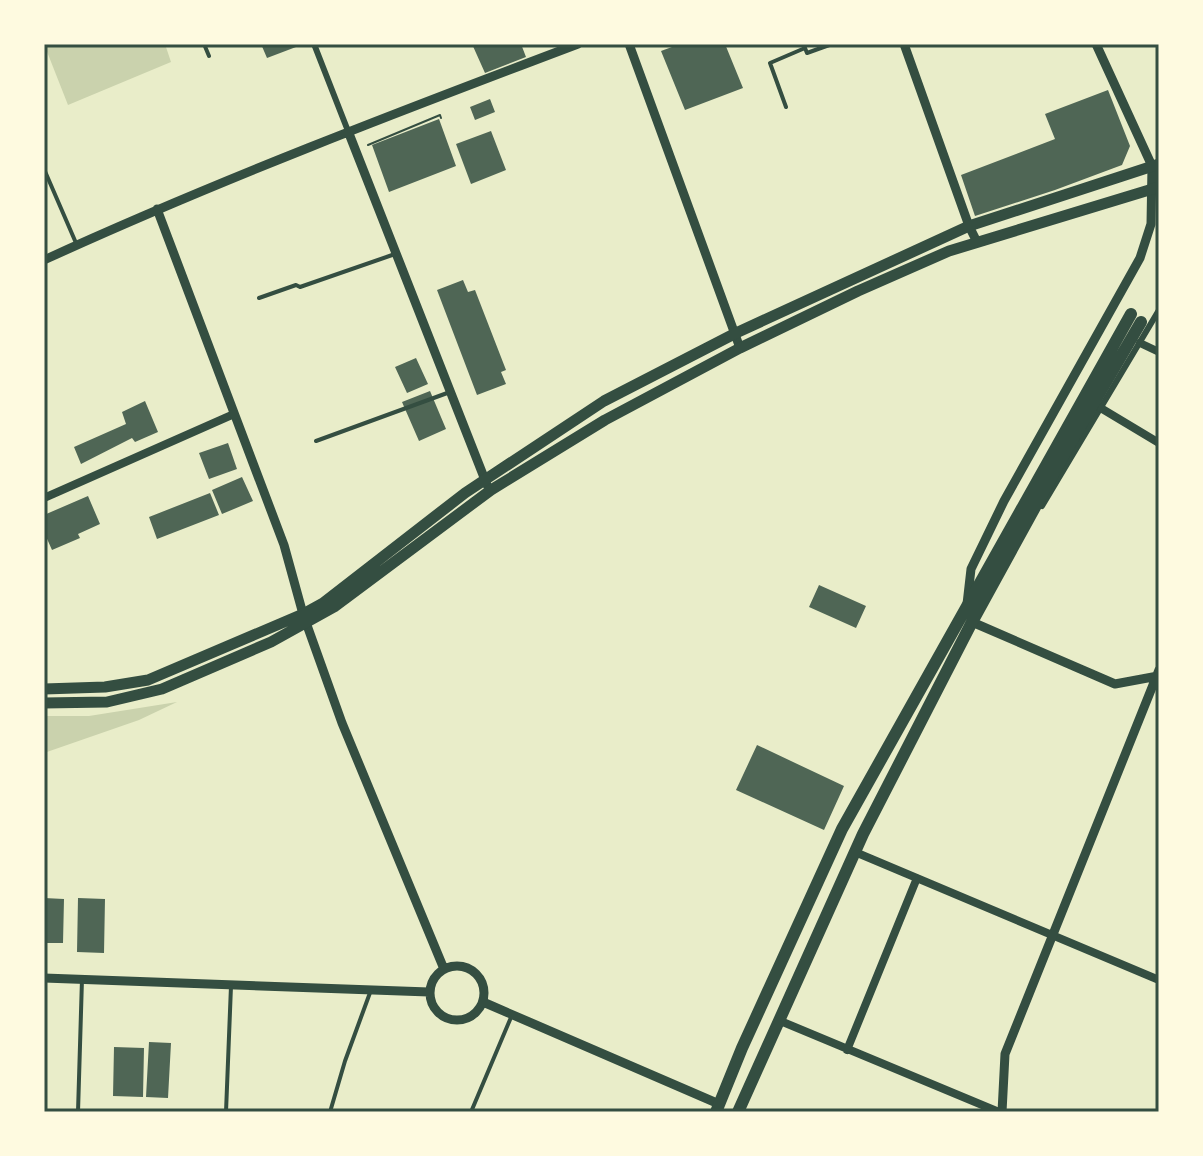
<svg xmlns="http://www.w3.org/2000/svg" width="1203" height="1156" viewBox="0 0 1203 1156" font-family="'Exo 2',sans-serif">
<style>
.green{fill:#cad2ad}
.building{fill:#4f6655}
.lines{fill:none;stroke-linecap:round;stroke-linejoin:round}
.path{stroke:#344e41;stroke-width:2}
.service{stroke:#344e41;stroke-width:4}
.pedestrian{stroke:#344e41;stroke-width:6}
.minor{stroke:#344e41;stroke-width:8}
.tertiary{stroke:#344e41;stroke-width:9}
.secondary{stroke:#344e41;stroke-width:11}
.primary{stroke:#344e41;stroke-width:12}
.neatline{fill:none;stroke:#344e41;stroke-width:3}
</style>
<rect width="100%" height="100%" fill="#e9edc9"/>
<!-- green -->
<path class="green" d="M44,44H165L171,62L68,105Z
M177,702L139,720L44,753V716H89Z"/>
<!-- building -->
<path class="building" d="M261,44H295L296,47L267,58Z
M472,44H521L526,57L485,73Z
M680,44H725L743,88L685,110L661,51Z
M1108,90L1130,146L1122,165L1055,190L975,216L961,175L1055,139L1045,114Z
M490,99L495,112L475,120L470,107Z
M439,119L456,166L389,192L372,145Z
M491,131L506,170L471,184L456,144Z
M463,280L468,292L475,290L506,370L501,372L506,384L477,395L437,290Z
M416,358L428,384L407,393L395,367Z
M430,391L446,429L419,441L402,402Z
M145,401L158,432L135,442L132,438L81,464L74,447L126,424L122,412Z
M228,443L237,469L209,479L199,453Z
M242,477L253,501L222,514L212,490Z
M210,493L219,515L157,539L149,517Z
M88,496L100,524L78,534L80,538L52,550L44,532V515Z
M819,585L866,606L856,628L809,607Z
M757,745L844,786L824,830L736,790Z
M44,898L64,899L63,943H44Z
M78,898L105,899L104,953L77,952Z
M149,1042L171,1043L168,1098L146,1097Z
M114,1047L144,1048L143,1097L113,1096Z"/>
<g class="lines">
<!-- path -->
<path class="path" d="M368,145L440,115L441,118"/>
<!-- service -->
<path class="service" d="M204,44L209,56
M786,107L770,63L805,48L807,53L832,44
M44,169L76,243
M259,298L296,285L300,287L395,254
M316,441L450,392
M78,1112L82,979
M226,1112L231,986
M330,1112L345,1061L371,990
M471,1112L512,1015"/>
<!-- pedestrian -->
<path class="pedestrian" d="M314,44L348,131
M1042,506L1159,310"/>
<!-- minor -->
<path class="minor" d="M1140,343L1159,352
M1094,404L1159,443
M44,498L234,414
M855,852L1159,980
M778,1020L999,1112
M847,1050L917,878"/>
<!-- tertiary -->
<path class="tertiary" d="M629,44L740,348
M904,44L969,226L977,242
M348,131L487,485
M157,209L284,545L303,614L342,723L444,969
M44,260C219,180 398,112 578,44
M967,604L971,569L1004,501L1140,258L1151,224L1152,166L1096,44
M972,622L1115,684L1158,676
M430 993a27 27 0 1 1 54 0a27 27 0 1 1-54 0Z
M44,978L429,992
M483,1002L719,1104
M1002,1112L1005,1054L1159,670"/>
<!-- secondary -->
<path class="secondary" d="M44,689L105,687L148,680L303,614L323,603L465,493L604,401L736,333L969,226L1159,164
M44,703L107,702L162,689L271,642L334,607L491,490L605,420L740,348L858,291L949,251L1159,187"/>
<!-- primary -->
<path class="primary" d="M716,1112L742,1048L842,829L1131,314
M738,1112L863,834L972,622L1067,449L1141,322"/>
</g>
<!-- border -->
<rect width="1203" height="1156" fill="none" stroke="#fefae0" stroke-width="92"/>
<rect x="46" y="46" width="1111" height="1064" class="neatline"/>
</svg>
